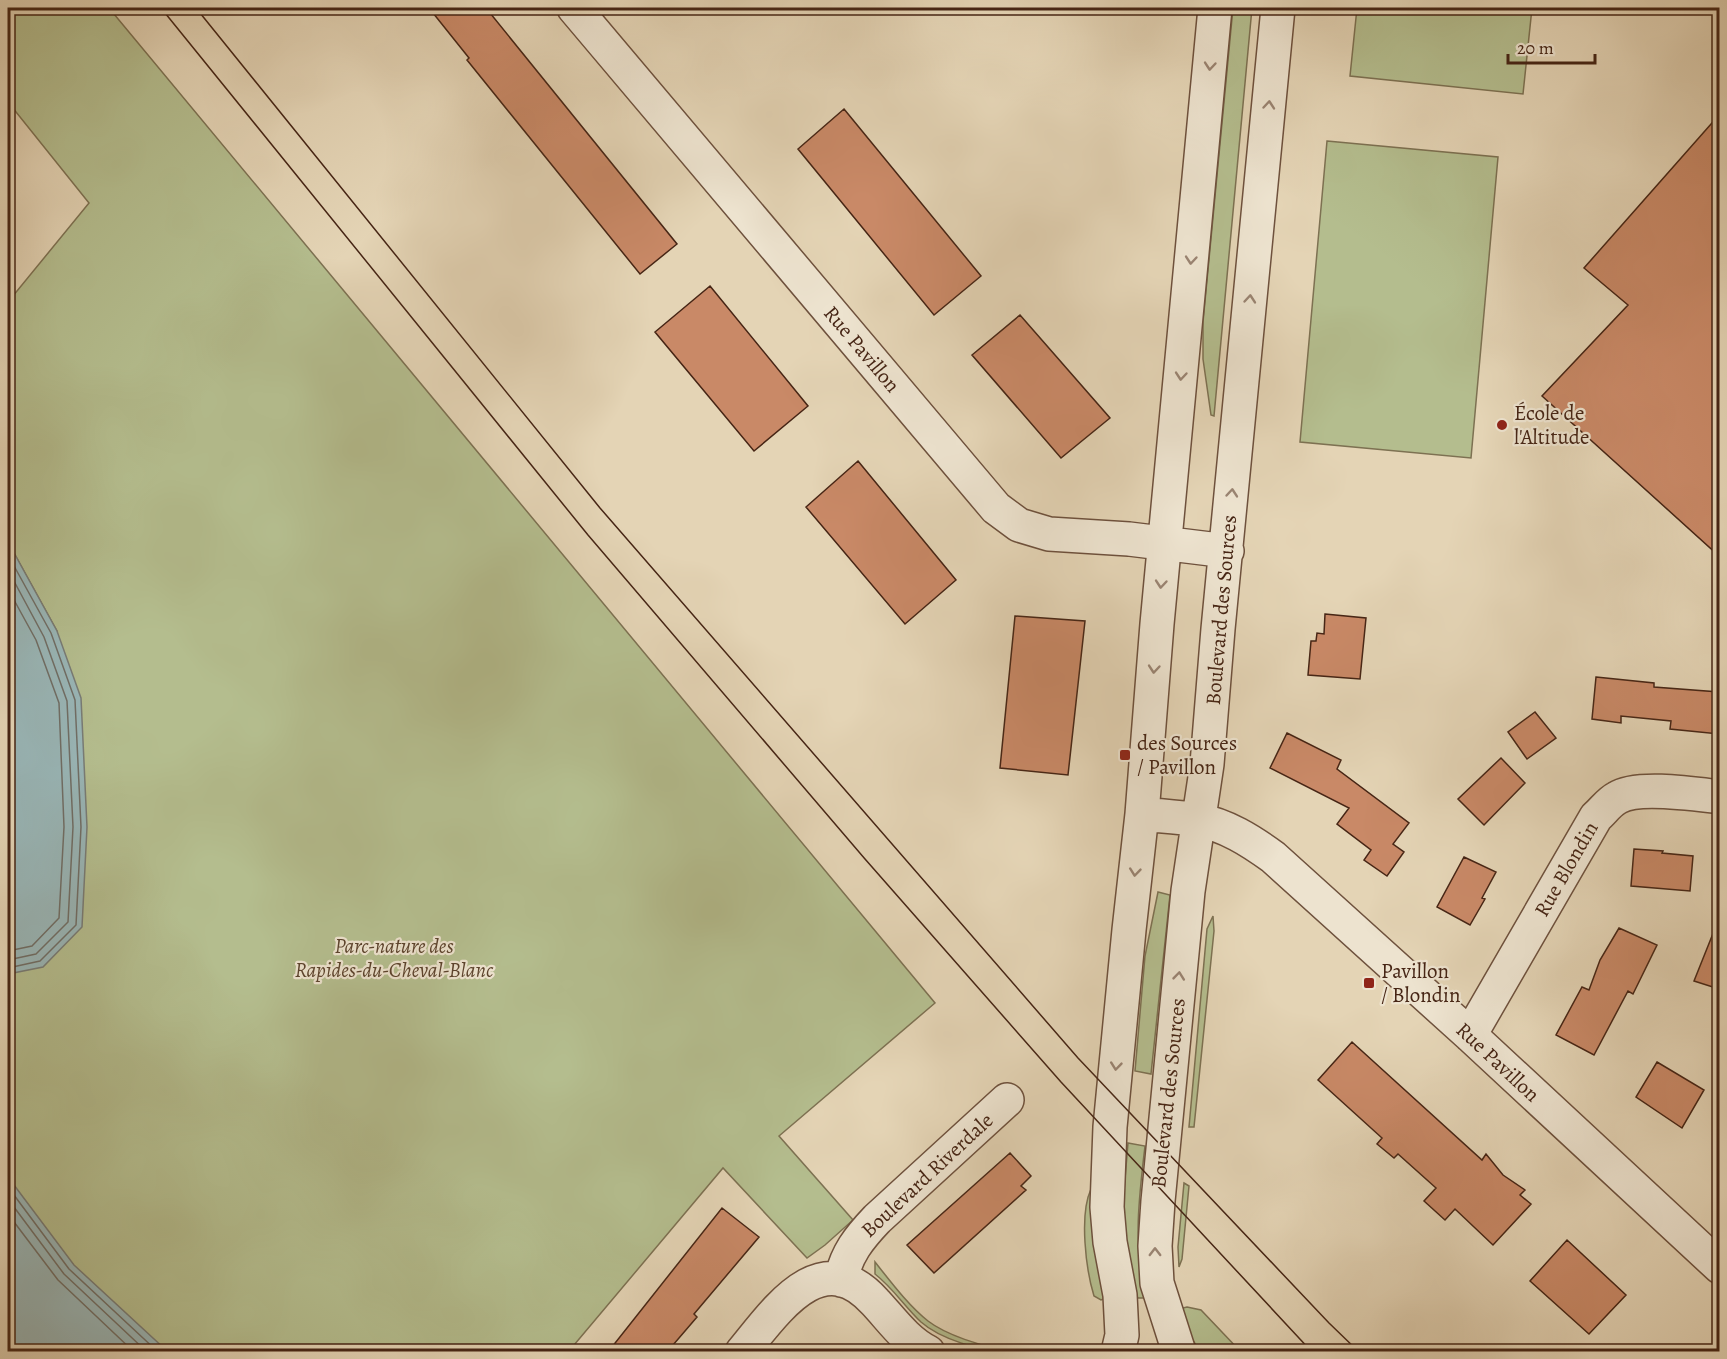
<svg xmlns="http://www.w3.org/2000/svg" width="1727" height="1359" viewBox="0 0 1727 1359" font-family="Alegreya,serif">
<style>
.green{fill:#b4bd8e;stroke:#7d7152;stroke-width:1.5}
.water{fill:#99b6b7;stroke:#787c76;stroke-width:1.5}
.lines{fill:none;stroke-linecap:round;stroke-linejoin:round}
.shore{stroke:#706e66;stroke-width:1.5}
.building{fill:#c98967;stroke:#462515;stroke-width:1.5}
.minor-casing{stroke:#6e513d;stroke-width:36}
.minor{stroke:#ede3cf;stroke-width:33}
.tram{stroke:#462515;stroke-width:1.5}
.oneway{stroke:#9a8472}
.poi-dot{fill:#8f2418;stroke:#ede3cf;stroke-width:2}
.labels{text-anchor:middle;stroke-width:4.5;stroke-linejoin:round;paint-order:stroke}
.street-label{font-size:21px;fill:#462515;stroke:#ede3cf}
.poi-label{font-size:21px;fill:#462515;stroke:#ede3cf;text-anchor:start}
.park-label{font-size:21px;font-style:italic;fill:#5c432d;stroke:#ede3cf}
</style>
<rect width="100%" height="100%" fill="#e4d4b5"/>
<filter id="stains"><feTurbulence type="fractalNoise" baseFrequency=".00333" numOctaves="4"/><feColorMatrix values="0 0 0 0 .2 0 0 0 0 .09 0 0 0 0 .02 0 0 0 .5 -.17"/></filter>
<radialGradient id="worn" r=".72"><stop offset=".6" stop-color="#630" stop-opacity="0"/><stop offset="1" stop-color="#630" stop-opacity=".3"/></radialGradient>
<!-- green -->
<path class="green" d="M8,8H109L935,1003L779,1136L853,1220L825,1245L807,1258L723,1168L569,1351H8V633L57,631L8,542V302L89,203L8,102Z
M1233,8H1252L1214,416L1211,415L1203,359V322Z
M1357,8H1532L1523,94L1350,76Z
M1327,141L1498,157L1471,458L1300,442Z
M1158,892L1170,895L1151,1074L1135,1071L1145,956Z
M1213,916L1214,931L1194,1127H1189L1207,929Z
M1128,1143L1145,1146C1139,1196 1133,1246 1145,1296L1144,1298H1138L1136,1295L1129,1268L1123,1203Z
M1184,1183L1189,1186L1182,1259L1179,1267L1178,1247Z
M1091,1189L1098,1255L1106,1298L1101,1300L1094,1296C1086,1270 1079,1215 1091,1189Z
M875,1262C891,1282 908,1305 928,1321C946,1335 982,1346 1005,1351C981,1352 939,1338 921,1322C905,1307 893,1288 875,1274Z
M1187,1307L1201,1310L1240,1351H1200L1192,1339L1179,1309Z"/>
<!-- water -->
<path class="water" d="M8,542L57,631L81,698L87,827L82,927L43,967L8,974Z
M8,1177L74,1265L167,1351H8Z"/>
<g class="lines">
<!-- shore -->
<path class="shore" d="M8,555L51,633L75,700L81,827L76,925L40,961L8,968
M8,570L44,637L67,701L73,827L68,922L36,954L8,960
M8,589L36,640L59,703L64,827L59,918L32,946L8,951
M8,1187L69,1269L158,1352
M8,1199L64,1274L147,1352
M8,1214L58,1280L134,1352"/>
</g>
<!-- building -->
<path class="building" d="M429,8H486L677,244L640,274L467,60L469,58Z
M844,109L981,276L934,315L798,149Z
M1719,115V556L1542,396L1628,305L1584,268Z
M710,286L808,406L754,451L655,332Z
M1020,315L1110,418L1061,458L972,355Z
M858,461L956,580L905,624L806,507Z
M1325,614L1366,618L1360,679L1308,675L1311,641H1316L1317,633L1324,634Z
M1015,616L1085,621L1068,775L1000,768Z
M1596,677L1654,683V687L1719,692V734L1670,729L1671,721L1621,716V723L1592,719Z
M1535,712L1556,738L1527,759L1508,732Z
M1287,733L1341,760L1337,769L1409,823L1393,844L1404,852L1387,876L1364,860L1371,850L1337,824L1349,808L1270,768Z
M1501,758L1525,783L1484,825L1458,799Z
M1634,849L1663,851L1662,853L1693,856L1690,891L1631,886Z
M1464,857L1496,872L1482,898L1485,899L1470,925L1437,907Z
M1718,921H1719V989L1694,981Z
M1619,928L1657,945L1633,994L1628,991L1594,1055L1556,1035L1582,987L1589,990L1600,960Z
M1352,1042L1482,1160L1486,1154L1503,1175L1525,1190L1520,1195L1531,1204L1493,1245L1455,1209L1445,1220L1424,1201L1436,1188L1398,1154L1394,1158L1377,1144L1382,1138L1318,1080Z
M1657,1062L1704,1090L1682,1128L1636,1097Z
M1010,1153L1031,1176L1021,1186L1026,1190L934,1273L907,1245Z
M722,1208L759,1237L694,1314L697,1317L667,1352H608Z
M1567,1240L1626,1295L1589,1334L1530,1281Z"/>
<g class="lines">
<!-- minor casing -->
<g class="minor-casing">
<path id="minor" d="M574,8L996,508L1019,525L1049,534L1129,539L1227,551
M1142,814C1161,816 1180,817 1198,820C1226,825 1251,841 1273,857L1470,1035L1720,1267
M1470,1035L1596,817C1603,811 1609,802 1617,798C1637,785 1695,794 1720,797
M841,1280C846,1254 859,1238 877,1219L1007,1100
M742,1352C776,1311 821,1242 875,1302C891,1319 906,1341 928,1352
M1118,1352L1122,1335L1120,1295L1110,1242L1107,1207L1110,1127L1129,930L1142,814L1157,624L1215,8
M1179,1352L1157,1283L1155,1246L1158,1201L1188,891L1207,764L1218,629L1278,8"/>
</g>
<!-- minor -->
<use href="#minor" class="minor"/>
<!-- tram -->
<path class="tram" d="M161,8L588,535L865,859L1061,1082L1312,1352
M196,8L600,508L1078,1058L1329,1323L1359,1352"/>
</g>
<!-- one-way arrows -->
<defs><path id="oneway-chevron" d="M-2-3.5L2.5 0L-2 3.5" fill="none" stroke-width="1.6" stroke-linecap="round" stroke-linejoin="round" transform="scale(1.5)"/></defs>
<g class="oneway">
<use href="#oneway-chevron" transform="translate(1210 66) rotate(95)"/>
<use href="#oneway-chevron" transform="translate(1269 105) rotate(-85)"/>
<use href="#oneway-chevron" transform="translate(1191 260) rotate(95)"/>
<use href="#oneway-chevron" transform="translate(1250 299) rotate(-85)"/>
<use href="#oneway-chevron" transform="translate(1181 376) rotate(95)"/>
<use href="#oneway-chevron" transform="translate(1232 493) rotate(-85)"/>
<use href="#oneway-chevron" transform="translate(1161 584) rotate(95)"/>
<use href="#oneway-chevron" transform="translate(1154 669) rotate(95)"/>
<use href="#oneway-chevron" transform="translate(1135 872) rotate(96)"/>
<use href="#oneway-chevron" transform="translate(1179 976) rotate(-84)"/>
<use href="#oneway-chevron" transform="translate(1116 1066) rotate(96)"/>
<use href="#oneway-chevron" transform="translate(1155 1252) rotate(-90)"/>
</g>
<!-- markers -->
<g class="poi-dot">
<circle cx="1502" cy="425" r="6"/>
<rect x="1119" y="749" width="12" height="12" rx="3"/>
<rect x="1363" y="977" width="12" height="12" rx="3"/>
</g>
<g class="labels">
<!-- street labels -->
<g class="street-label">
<text transform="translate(862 349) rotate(50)" y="7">Rue Pavillon</text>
<text transform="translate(1221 610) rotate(-85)" y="7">Boulevard des Sources</text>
<text transform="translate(1566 869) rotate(-60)" y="7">Rue Blondin</text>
<text transform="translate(1498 1062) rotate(43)" y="7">Rue Pavillon</text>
<text transform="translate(1168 1093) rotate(-84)" y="7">Boulevard des Sources</text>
<text transform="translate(927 1175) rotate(-43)" y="7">Boulevard Riverdale</text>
</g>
<!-- poi labels -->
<g class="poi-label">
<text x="1514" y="420">École de<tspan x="1514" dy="24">l'Altitude</tspan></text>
<text x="1137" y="750">des Sources<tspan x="1137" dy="24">/ Pavillon</tspan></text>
<text x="1381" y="978">Pavillon<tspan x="1381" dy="24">/ Blondin</tspan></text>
</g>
<!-- park labels -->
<g class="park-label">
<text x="394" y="953">Parc-nature des<tspan x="394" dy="24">Rapides-du-Cheval-Blanc</tspan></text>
</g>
</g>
<!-- margin -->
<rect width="1727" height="1359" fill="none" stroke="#e4d4b5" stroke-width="30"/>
<rect x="9" y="9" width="1709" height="1341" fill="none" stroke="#462515" stroke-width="3"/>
<rect x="15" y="15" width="1697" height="1329" fill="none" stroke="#462515" stroke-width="1.5"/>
<!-- scale -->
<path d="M1508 54v9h87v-9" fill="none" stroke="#462515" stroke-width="3"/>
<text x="1517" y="54" font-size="18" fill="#462515" stroke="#ede3cf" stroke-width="4.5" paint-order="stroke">20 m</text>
<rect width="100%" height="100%" filter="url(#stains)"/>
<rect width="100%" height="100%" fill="url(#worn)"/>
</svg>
